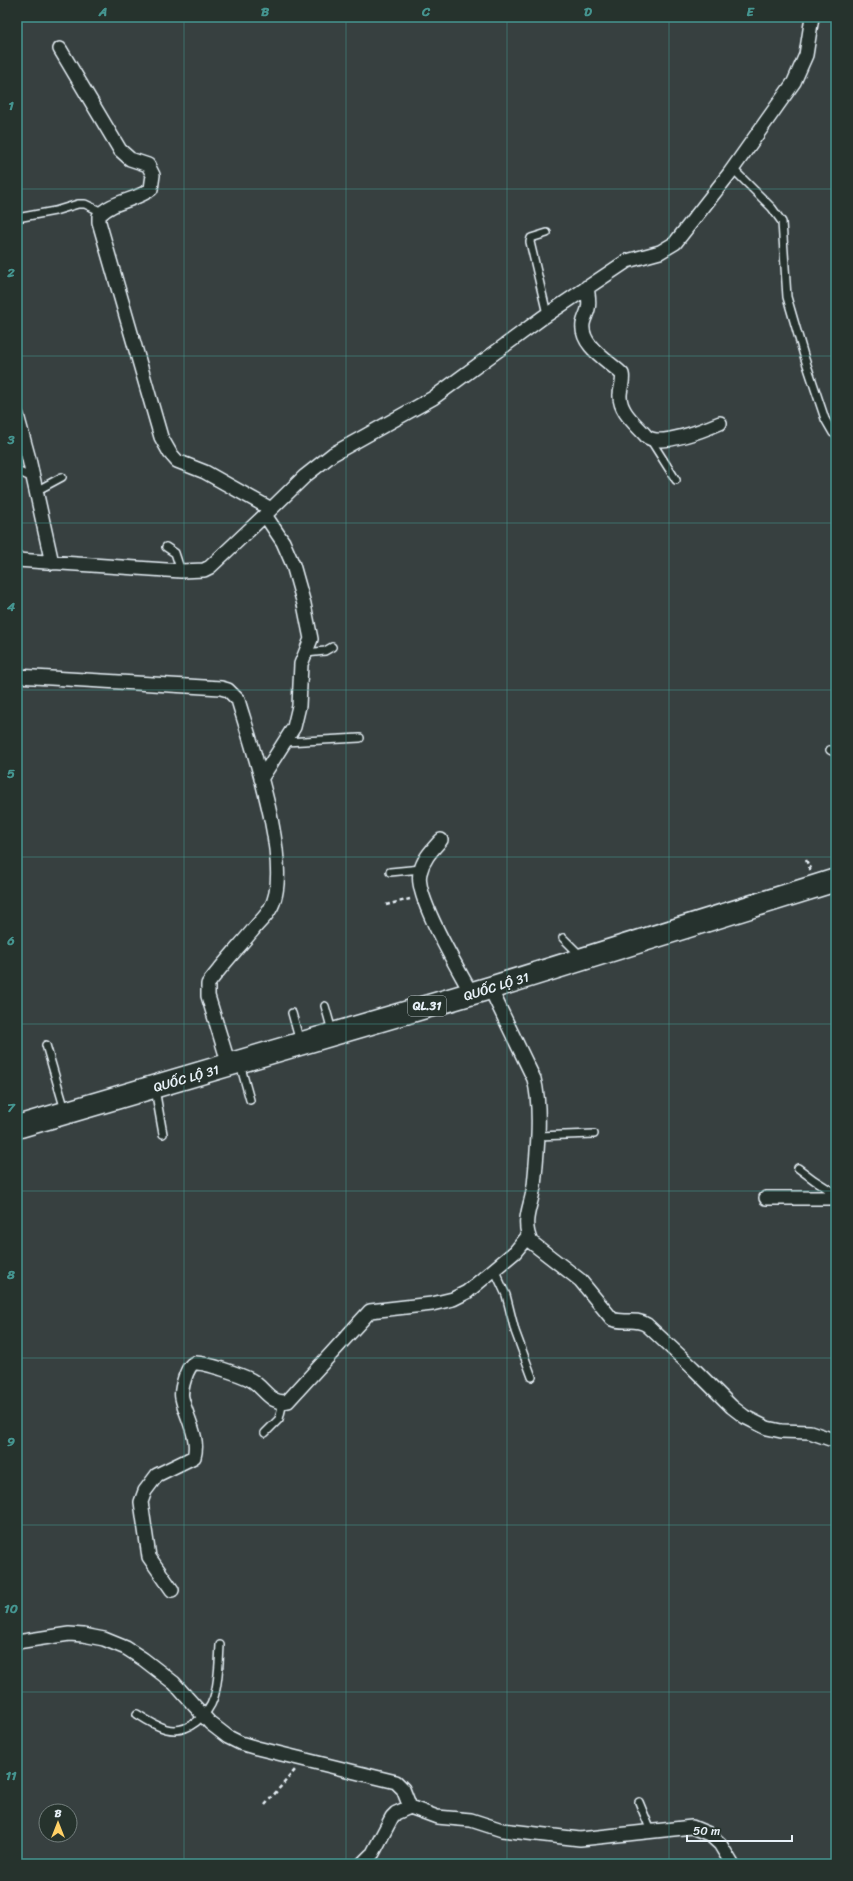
<svg xmlns="http://www.w3.org/2000/svg" width="853" height="1881" viewBox="0 0 853 1881" font-family="Sriracha,sans-serif">
<style>
.lines{fill:none;stroke-linecap:round;stroke-linejoin:round}
.service-casing{stroke:#e8f1f8;stroke-width:10}
.minor-casing{stroke:#e8f1f8;stroke-width:16}
.trunk-casing{stroke:#e8f1f8;stroke-width:25}
.path{stroke:#e8f1f8;stroke-width:2.5;stroke-dasharray:4 3;stroke-linecap:butt}
.service{stroke:#26332d;stroke-width:7}
.minor{stroke:#26332d;stroke-width:13}
.trunk{stroke:#26332d;stroke-width:22}
.grid{fill:none;stroke:#459590;stroke-width:1;stroke-opacity:0.55}
.labels{text-anchor:middle;stroke-width:3;stroke-linejoin:round;paint-order:stroke}
.shield{fill:#26332d;stroke:#aeb8bb;stroke-width:1}
.shield-label{font-size:12px;font-weight:bold;fill:#e8f1f8}
.street-label{font-size:13px;fill:#e8f1f8;stroke:#26332d}
.neatline{fill:none;stroke:#459590;stroke-width:1.5}
.grid-label{font-size:13px;text-anchor:middle;font-weight:bold;fill:#459590}
</style>
<rect width="100%" height="100%" fill="#374040"/>
<filter id="ink" filterUnits="userSpaceOnUse"><feTurbulence type="fractalNoise" baseFrequency=".025" numOctaves="2"/><feDisplacementMap in="SourceGraphic" scale="8" xChannelSelector="R" yChannelSelector="G"/><feConvolveMatrix kernelMatrix="1 2 1 2 8 2 1 2 1" color-interpolation-filters="sRGB"/></filter>
<g filter="url(#ink)">
<g class="lines">
<!-- service casing -->
<g class="service-casing">
<path id="service" d="M733,169L772,208L782,222L787,297L805,359L825,419L833,433
M17,218L55,211L78,204H85L102,212
M547,314L530,242L531,238L547,233
M650,439L676,480
M17,471L33,478
M36,491L62,477
M166,547L175,553L181,571
M306,653L325,651L332,647
M285,742L360,738
M830,750L836,753
M390,872L421,869
M563,938L581,956
M325,1006L332,1031
M292,1013L300,1042
M46,1045L65,1110
M240,1064L250,1100
M155,1089L163,1134
M537,1136L594,1134
M798,1168L814,1180L836,1194
M494,1269L506,1295L515,1331L532,1377
M265,1433L279,1419L283,1402
M137,1714C157,1727 175,1738 196,1722C204,1716 211,1707 214,1697C219,1681 219,1662 220,1645
M639,1802L651,1831"/>
</g>
<!-- minor casing -->
<g class="minor-casing">
<path id="minor" d="M60,49L120,150L130,159L148,165L153,175L151,189C136,201 111,201 99,216V222L161,437L170,453L177,461L205,472L271,509
M587,287C588,294 590,302 588,309C587,314 584,318 583,324C580,346 609,361 622,374C624,381 620,388 620,395C619,412 637,425 646,436C659,448 706,429 720,423
M17,415L29,459L52,563
M17,560L181,571L204,570L210,567L265,515L305,476L333,454L433,398L542,318L627,261L660,252L675,243L729,174L794,82L806,55L812,17
M17,676L221,688L228,690L238,700C251,744 295,869 270,909C266,917 258,923 253,930C238,948 222,965 208,984V996L229,1065
M261,779L294,727L299,706L301,664L311,639L304,604L293,565L283,542L265,515
M441,840C432,850 423,859 420,873C414,896 459,970 471,993
M490,988L534,1079C542,1109 537,1154 534,1186C531,1208 521,1220 531,1242L580,1280L612,1319C624,1324 635,1317 647,1325L693,1368L732,1407L745,1417L767,1428L781,1431L810,1432L836,1441
M766,1198H836
M172,1590L149,1557L141,1502L145,1491L157,1475L194,1457C200,1438 186,1417 182,1398C180,1391 187,1364 195,1363C204,1362 242,1375 251,1380C264,1387 271,1406 288,1401L370,1311L432,1304L453,1299L467,1292L515,1252L528,1236
M17,1642L69,1634L83,1635L104,1639L126,1648L143,1659L174,1683L210,1723L228,1737L240,1743L257,1748L396,1782L403,1789L410,1807L437,1817L471,1820L502,1830L580,1839L692,1827L709,1834L720,1844L732,1864
M362,1864L373,1853L392,1817L396,1813L410,1807"/>
</g>
<!-- trunk casing -->
<g class="trunk-casing">
<path id="trunk" d="M17,1127L490,988L836,880"/>
</g>
<!-- path -->
<path class="path" d="M806,860L811,871
M386,905L410,899
M265,1805L295,1770"/>
<!-- service -->
<use href="#service" class="service"/>
<!-- minor -->
<use href="#minor" class="minor"/>
<!-- trunk -->
<use href="#trunk" class="trunk"/>
</g>
</g>
<!-- grid -->
<path class="grid" d="M184,17V1864M346,17V1864M507,17V1864M669,17V1864M17,189H836M17,356H836M17,523H836M17,690H836M17,857H836M17,1024H836M17,1191H836M17,1358H836M17,1525H836M17,1692H836"/>
<g class="labels">
<!-- shield labels -->
<rect class="shield" x="408" y="996" width="38" height="20" rx="3"/>
<g class="shield-label">
<text x="427" y="1010">QL.31</text>
</g>
<!-- street labels -->
<g class="street-label">
<text transform="translate(496 986) rotate(-17)" y="5">QUỐC LỘ 31</text>
<text transform="translate(186 1078) rotate(-16)" y="5">QUỐC LỘ 31</text>
</g>
</g>
<!-- margin -->
<rect width="853" height="1881" fill="none" stroke="#26332d" stroke-width="44"/>
<!-- north arrow -->
<g transform="translate(58 1823)"><circle r="19" fill="#26332d" stroke="#747f7e"/>
<path d="M0-3L7 15L0 10L-7 15Z" fill="#ffd166"/>
<text y="-6" font-size="11" font-weight="bold" text-anchor="middle" fill="#e8f1f8">B</text>
</g>
<!-- scale -->
<path d="M687 1835v6h105v-6" fill="none" stroke="#e8f1f8" stroke-width="2"/>
<text x="693" y="1835" font-size="12" fill="#e8f1f8" stroke="#26332d" stroke-width="3" paint-order="stroke">50 m</text>
<rect x="22" y="22" width="809" height="1837" class="neatline"/>
<g class="grid-label">
<text x="103" y="16">A</text>
<text x="265" y="16">B</text>
<text x="426" y="16">C</text>
<text x="588" y="16">D</text>
<text x="750" y="16">E</text>
<text x="11" y="110">1</text>
<text x="11" y="277">2</text>
<text x="11" y="444">3</text>
<text x="11" y="611">4</text>
<text x="11" y="778">5</text>
<text x="11" y="945">6</text>
<text x="11" y="1112">7</text>
<text x="11" y="1279">8</text>
<text x="11" y="1446">9</text>
<text x="11" y="1613">10</text>
<text x="11" y="1780">11</text>
</g>
</svg>
